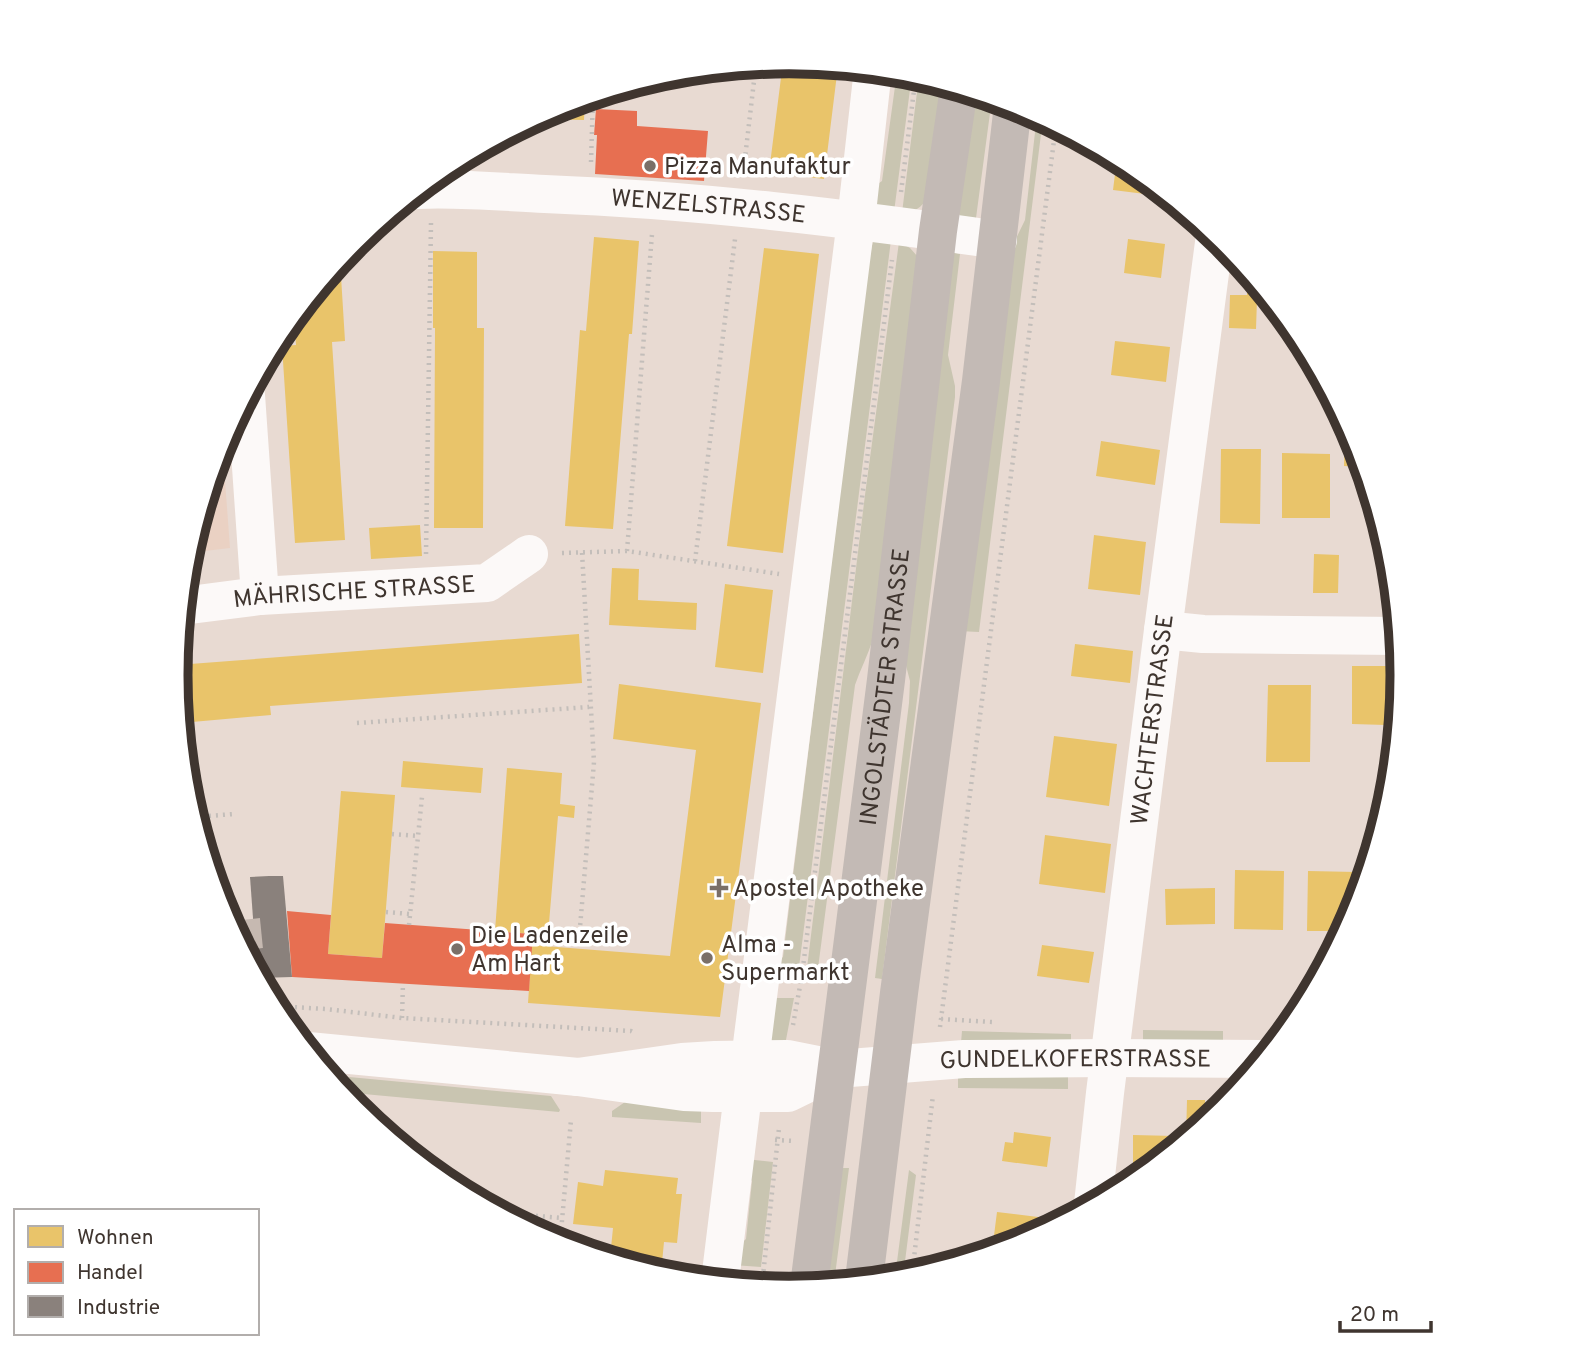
<svg xmlns="http://www.w3.org/2000/svg" width="1578" height="1349" viewBox="0 0 1578 1349" font-family="Overpass,sans-serif">
<style>
.built{fill:#ead1c3}
.green{fill:#c9c5b1}
.homes{fill:#e9c46a}
.shops{fill:#e76f51}
.industry{fill:#8a817c}
.lines{fill:none;stroke-linecap:round;stroke-linejoin:round}
.minor-tunnel{stroke:#c6b9b1;stroke-width:38;stroke-dasharray:38 19;stroke-linecap:butt}
.path{stroke:#c3beba;stroke-width:4.5;stroke-dasharray:2 5;stroke-linecap:butt}
.minor{stroke:#fcf9f8;stroke-width:38}
.major{stroke:#c3bab5;stroke-width:38}
.poi-dot{fill:#7a6f68;stroke:#fff;stroke-width:2.5}
.labels{text-anchor:middle;stroke-width:7;stroke-linejoin:round;paint-order:stroke}
.poi-label{font-size:24px;fill:#3f352f;stroke:#fff;text-anchor:start}
.street-label{font-size:24px;fill:#3f352f;stroke:#fff}
.rim{fill:none;stroke:#3f352f;stroke-width:9}
</style>
<rect width="100%" height="100%" fill="#e8dad2"/>
<!-- built -->
<path class="built" d="M222,440L230,548L188,553Z"/>
<!-- green -->
<path class="green" d="M897,72L912,74L894,212L876,209L872,188L882,181Z
M919,76L944,84L928,197C921,208 915,212 902,213Z
M973,92L992,98L976,218L960,216L958,211Z
M1037,115L1043,118L979,632L958,631L1007,257L1025,220Z
M891,240L798,975L772,974L773,965L783,957L868,266L873,241Z
M899,242L910,248L918,257L873,639C868,655 860,670 855,685L817,976H806L865,495Z
M952,252L960,254L948,355L955,386V397L882,979L875,978L909,703L910,681L902,650Z
M769,998H794L785,1045L773,1048L767,1019Z
M1143,1030L1223,1031V1044L1143,1043Z
M962,1031L1071,1034V1045L961,1043Z
M958,1074L1068,1075V1089L958,1088Z
M328,1075L551,1096L560,1110L559,1112L342,1092Z
M625,1102L701,1104V1123L612,1117V1111Z
M745,1159L773,1162L761,1267L733,1265L734,1249L746,1239L752,1181L744,1174Z
M841,1168H849L834,1283L827,1284Z
M909,1170L916,1175L903,1277H895Z"/>
<!-- homes -->
<path class="homes" d="M789,61L838,66L824,179L769,172L783,62Z
M585,99L584,120L534,119L555,108Z
M1117,158L1130,165L1169,197L1113,190Z
M594,237L639,241L632,334H629L613,529L565,526L580,330L586,331Z
M1128,239L1165,244L1161,278L1124,273Z
M764,248L819,254L783,553L727,546Z
M433,251L477,252V328H484L483,528H434L435,328H433Z
M340,260L345,341L332,342L345,540L295,543L282,346L296,345L294,315Z
M1248,271L1271,300L1257,299L1256,329L1229,328L1230,295H1247Z
M1115,341L1170,347L1166,382L1111,375Z
M1345,426H1348L1356,440L1360,456V467L1344,466Z
M1101,441L1160,450L1155,485L1096,476Z
M1221,449H1261L1260,524L1220,523Z
M1282,453L1330,454V518H1282Z
M420,525L422,556L371,559L369,528Z
M1094,535L1146,542L1140,595L1088,589Z
M1314,554L1339,555L1338,593H1313Z
M612,568L639,569L638,600L697,603L696,630L609,625Z
M725,584L773,590L763,673L715,667Z
M579,634L582,683L270,706L271,715L181,723L176,674L177,665Z
M1075,644L1133,651L1130,683L1071,676Z
M1352,666H1386V725L1352,724Z
M619,684L761,703L720,1017L528,1003L532,945L670,956L696,750L613,739Z
M1268,685H1311L1310,762H1266Z
M1054,736L1117,744L1109,806L1046,797Z
M403,761L483,768L481,793L401,787Z
M507,768L562,773L560,804L575,806L574,818L558,816L548,935L495,931Z
M341,791L395,795L382,958L328,954Z
M1045,835L1111,844L1105,893L1039,884Z
M1235,870L1284,871L1283,930L1234,929Z
M1308,871L1357,872V904L1344,931H1307Z
M1215,888V924L1166,925L1165,889Z
M228,919L253,921L257,973Z
M1042,945L1094,952L1089,983L1037,976Z
M1187,1100H1205V1123L1186,1138Z
M1014,1132L1051,1137L1047,1167L1002,1161L1005,1142L1013,1143Z
M1133,1135L1175,1136V1147L1133,1182Z
M605,1170L678,1178L676,1194H682L677,1243L664,1242L661,1273L610,1258L613,1228L573,1224L578,1182L603,1186Z
M997,1212L1046,1218L1045,1230L1023,1241L992,1251Z"/>
<!-- shops -->
<path class="shops" d="M596,109L637,111V126L708,131L704,181L595,174L597,135H594Z
M287,911L331,915L328,954L382,958L385,923L533,934L529,991L292,977Z"/>
<!-- industry -->
<path class="industry" d="M269,876H283L292,977L259,978L257,973L250,877Z"/>
<g class="lines">
<!-- minor-tunnel -->
<path class="minor-tunnel" d="M241,920L244,950"/>
<!-- path -->
<path class="path" d="M591,162L593,96
M743,175L756,64
M901,192L916,75
M627,551L652,234
M562,553L627,551L779,574
M426,554L431,223
M695,561L735,239
M357,723L589,707
M195,817L234,814
M392,834L418,836
M221,905L240,907
M386,912L410,914
M409,925L422,797
M579,939L594,762L582,552
M274,1006L326,1009L402,1018L631,1031L635,1033
M402,1018L403,983
M941,1019L992,1022
M793,1025L802,975L892,260
M1273,1026H1290
M940,1027L1056,125
M775,1140L795,1141
M501,1213L562,1218
M560,1243L571,1120
M912,1275L933,1095
M762,1285L779,1128"/>
<!-- minor -->
<g class="minor">
<path id="s1" d="M417,190C460,188 502,192 545,194C697,200 847,218 998,240"/>
<path d="M246,395L260,596"/>
<path id="s2" d="M182,606L260,596L487,583L529,554"/>
<path d="M1163,630L1203,634L1398,636"/>
<path d="M308,1051L578,1077L684,1092L713,1093H788L837,1069"/>
<path d="M750,1060L856,221L873,69"/>
<path id="s3" d="M578,1077L682,1062L715,1060L787,1059L837,1069L964,1059L1110,1058L1263,1059"/>
<path id="s4" d="M1093,1204L1105,1093L1163,630L1215,235"/>
<path d="M720,1281L743,1094"/>
</g>
<!-- major -->
<g class="major">
<path d="M864,1280L899,993L981,381L1013,105"/>
<path id="s5" d="M809,1286L886,680L938,231L959,88"/>
</g>
</g>
<!-- markers -->
<g class="poi-dot">
<circle cx="650" cy="166" r="7"/>
<path d="M715.5 877.5h7v7h7v7h-7v7h-7v-7h-7v-7h7z"/>
<circle cx="457" cy="949" r="7"/>
<circle cx="707" cy="958" r="7"/>
</g>
<g class="labels">
<!-- poi labels -->
<g class="poi-label">
<text x="664" y="174">Pizza Manufaktur</text>
<text x="733" y="896">Apostel Apotheke</text>
<text x="471" y="943">Die Ladenzeile<tspan x="471" dy="28">Am Hart</tspan></text>
<text x="721" y="952">Alma -<tspan x="721" dy="28">Supermarkt</tspan></text>
</g>
<!-- street labels -->
<g class="street-label">
<text dy="8" stroke="none"><textPath href="#s1" startOffset="292">WENZELSTRASSE</textPath></text>
<text dy="8" stroke="none"><textPath href="#s2" startOffset="173">MÄHRISCHE STRASSE</textPath></text>
<text dy="8" stroke="none"><textPath href="#s5" startOffset="604">INGOLSTÄDTER STRASSE</textPath></text>
<text dy="8" stroke="none"><textPath href="#s4" startOffset="488">WACHTERSTRASSE</textPath></text>
<text dy="8" stroke="none"><textPath href="#s3" startOffset="500">GUNDELKOFERSTRASSE</textPath></text>
</g>
</g>
<!-- crop -->
<path d="M0 0H1578V1349H0ZM188 675a601 601 0 1 1 1202 0a601 601 0 1 1-1202 0Z" fill="#fff" fill-rule="evenodd"/>
<path class="rim" d="M188 675a601 601 0 1 1 1202 0a601 601 0 1 1-1202 0Z"/>
<!-- legend -->
<rect x="14" y="1209" width="245" height="126" fill="#ffffff" stroke="#b2aeac" stroke-width="2"/>
<rect x="28" y="1226" width="35" height="21" fill="#e9c46a" stroke="#b2aeac" stroke-width="2"/>
<text x="77" y="1244" font-size="21" fill="#3f352f">Wohnen</text>
<rect x="28" y="1262" width="35" height="21" fill="#e76f51" stroke="#b2aeac" stroke-width="2"/>
<text x="77" y="1279" font-size="21" fill="#3f352f">Handel</text>
<rect x="28" y="1296" width="35" height="21" fill="#8a817c" stroke="#b2aeac" stroke-width="2"/>
<text x="77" y="1314" font-size="21" fill="#3f352f">Industrie</text>
<!-- scale -->
<path d="M1340 1321v10h91v-10" fill="none" stroke="#3f352f" stroke-width="3.5"/>
<text x="1350" y="1321" font-size="21" fill="#3f352f" stroke="#ffffff" stroke-width="5" paint-order="stroke">20 m</text>
</svg>
